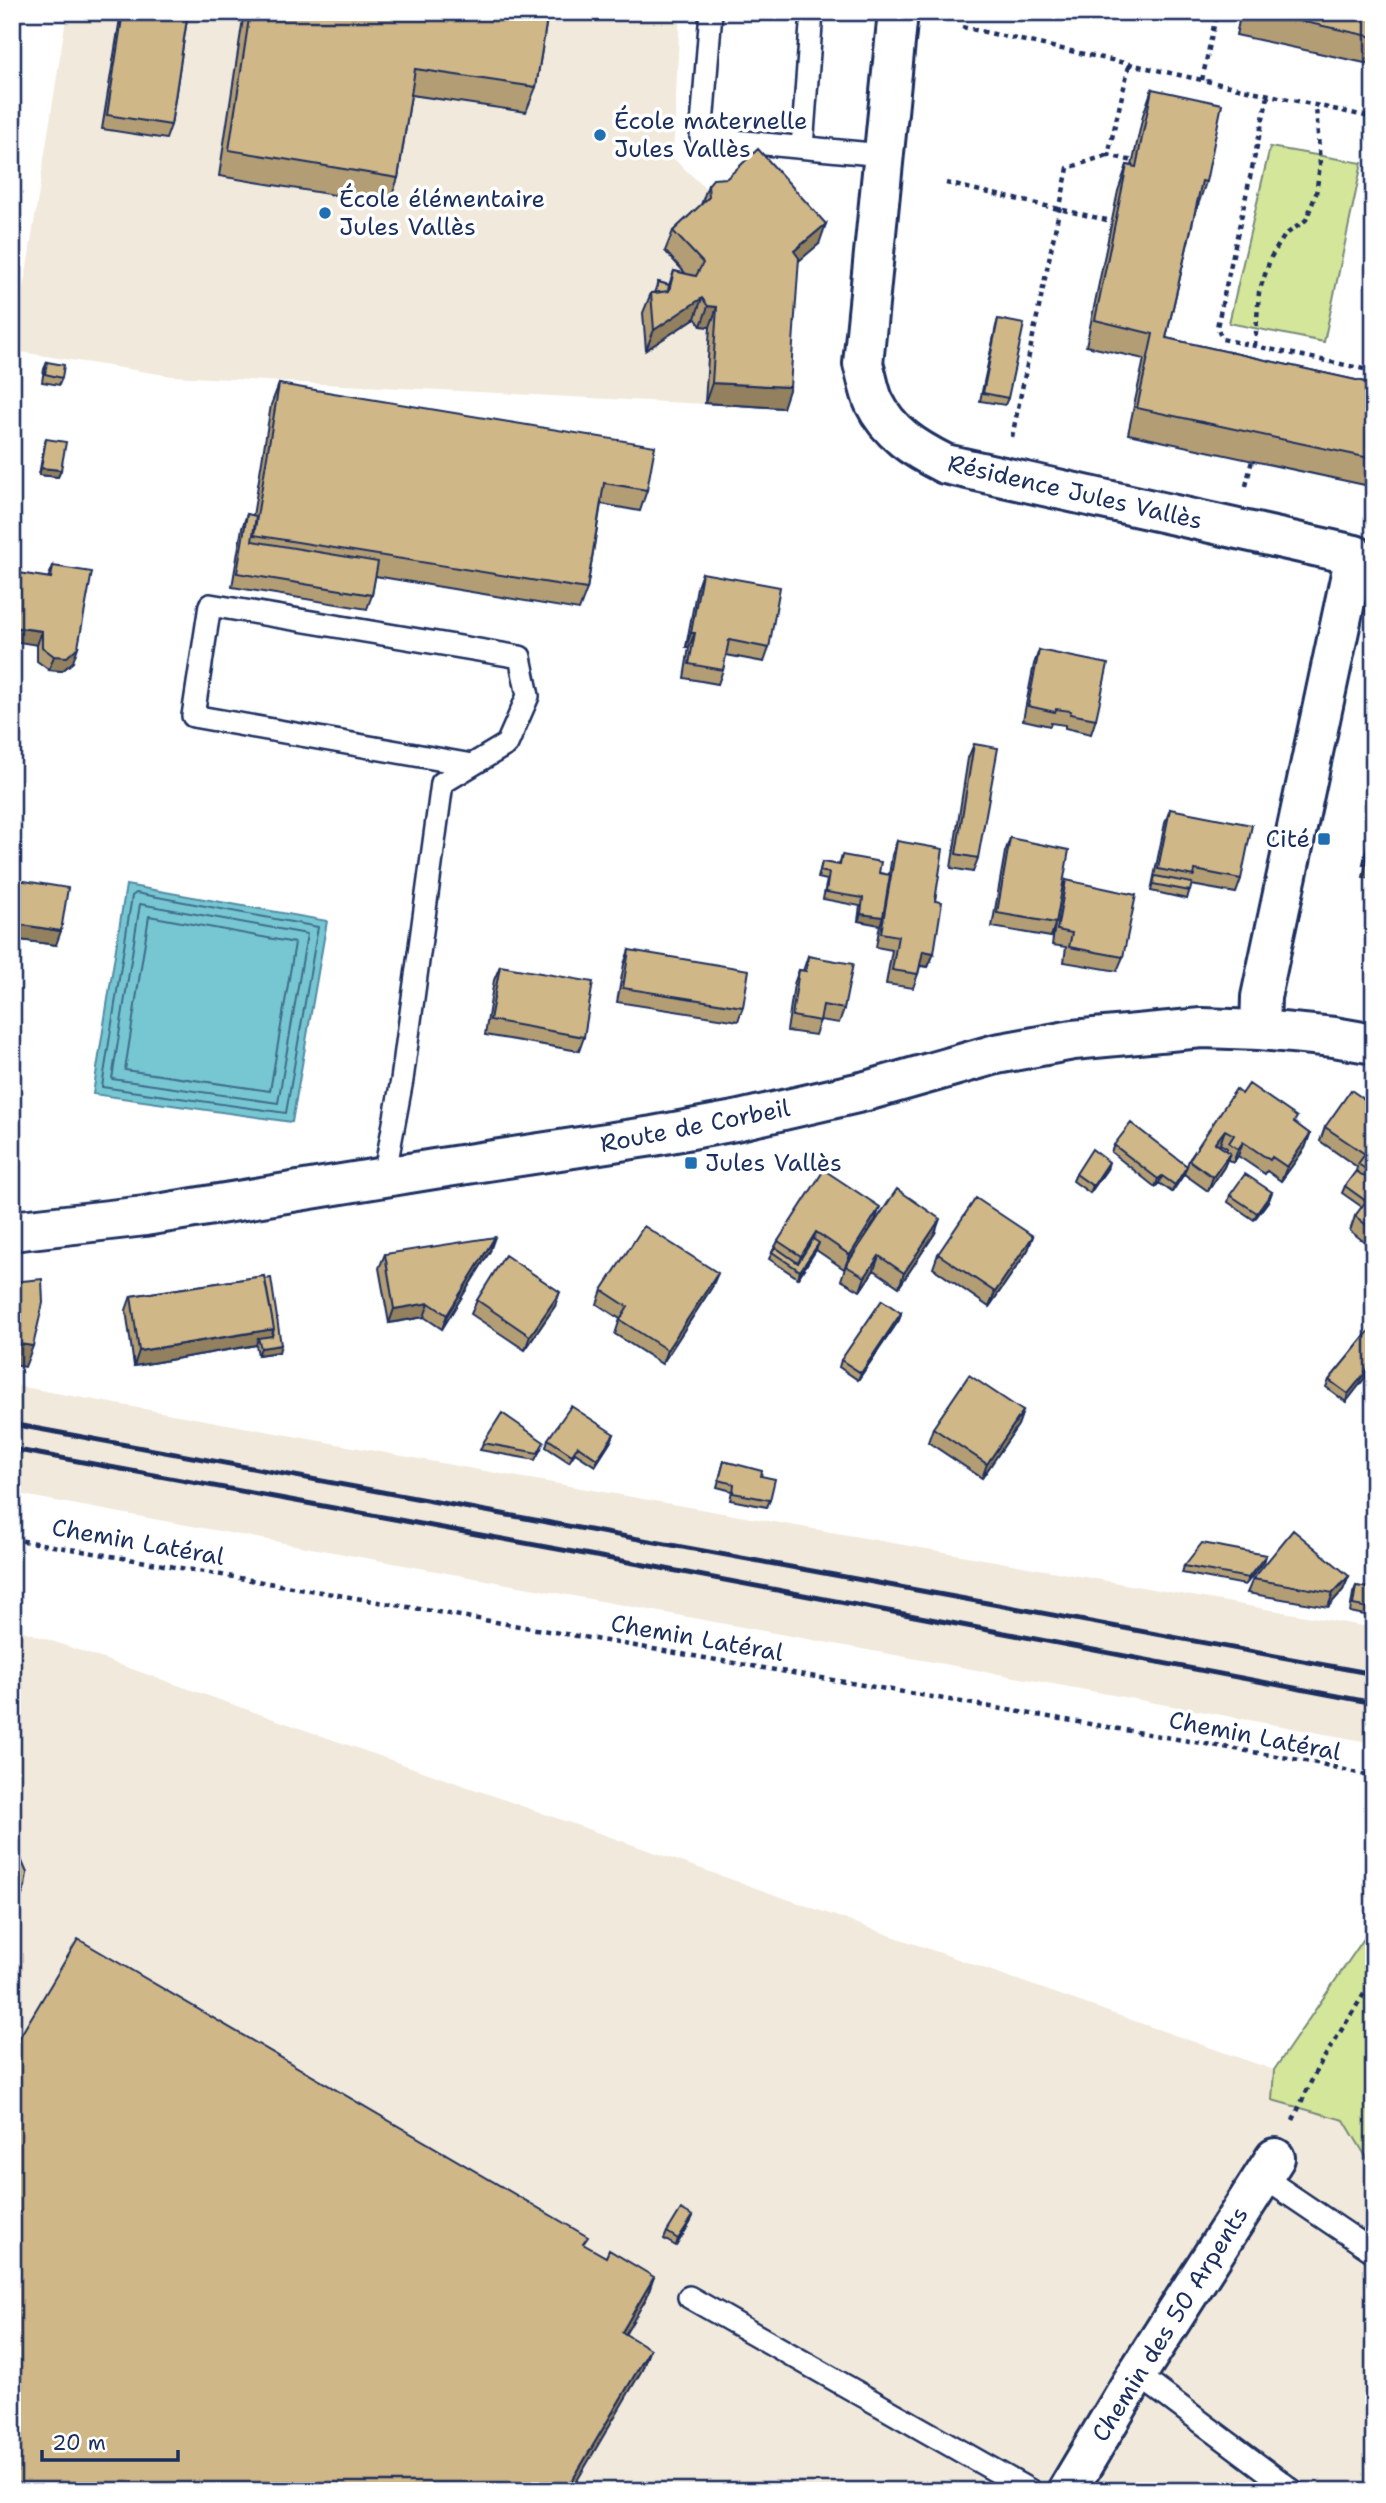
<svg xmlns="http://www.w3.org/2000/svg" width="1386" height="2503" viewBox="0 0 1386 2503" font-family="'Shantell Sans',sans-serif">
<style>
.built{fill:#f1e9db}
.green{fill:#d4e69a;stroke:#788a7c;stroke-width:2}
.water{fill:#77c7d2;stroke:#528aa4;stroke-width:2}
.lines{fill:none;stroke-linecap:round;stroke-linejoin:round}
.shore{stroke:#406c8c;stroke-width:2}
.lane-casing{stroke:#1b2f5e;stroke-width:26}
.street-casing{stroke:#1b2f5e;stroke-width:44}
.secondary-casing{stroke:#1b2f5e;stroke-width:44}
.path{stroke:#1b2f5e;stroke-width:4.5;stroke-dasharray:5 5;stroke-linecap:butt}
.lane{stroke:#fff;stroke-width:21}
.street{stroke:#fff;stroke-width:38}
.secondary{stroke:#fff;stroke-width:38}
.rail{stroke:#1b2f5e;stroke-width:5}
.wall{fill:#b39d74;stroke:#1b2f5e;stroke-width:2;fill-rule:evenodd}
.shaded-wall{fill:#92805e;stroke:#1b2f5e;stroke-width:2}
.building{fill:#d0b787;stroke:#1b2f5e;stroke-width:2}
.poi-dot{fill:#1f6fb2;stroke:#fff;stroke-width:2.5}
.labels{text-anchor:middle;stroke-width:7;stroke-linejoin:round;paint-order:stroke}
.poi-label{font-size:24px;fill:#1b2f5e;stroke:#fff;text-anchor:start}
.street-label{font-size:24px;fill:#1b2f5e;stroke:#fff}
</style>
<rect width="100%" height="100%" fill="#fff"/>
<filter id="ink" filterUnits="userSpaceOnUse"><feTurbulence type="fractalNoise" baseFrequency=".0143" numOctaves="2"/><feDisplacementMap in="SourceGraphic" scale="14" xChannelSelector="R" yChannelSelector="G"/><feConvolveMatrix kernelMatrix="1 2 1 2 8 2 1 2 1" color-interpolation-filters="sRGB"/></filter>
<g filter="url(#ink)">
<!-- built -->
<path class="built" d="M67,12H680L673,158L716,198L819,244L786,272L791,278L783,408L172,376L14,351Z
M12,1385L490,1472L1374,1628V1743L12,1493Z
M12,1627L1274,2070L1273,2100L1344,2120L1374,2170V2491H12Z"/>
<!-- green -->
<path class="green" d="M1270,147L1362,163L1324,342L1229,323Z
M1374,1924V2170L1344,2120L1272,2100L1274,2070Z"/>
<!-- water -->
<path class="water" d="M126,885L327,921L292,1122L93,1094Z"/>
<g class="lines">
<!-- shore -->
<path class="shore" d="M136,893L318,927L286,1113L102,1087L132,896Z
M140,904L307,934L278,1103L112,1079Z
M149,916L295,943L270,1091L125,1070Z"/>
<!-- lane casing -->
<g class="lane-casing">
<path id="lane" d="M711,12L701,138L883,155
M802,147L812,12
M384,1177L402,1080L442,783L507,744L528,696L520,657L210,605L193,716L472,765
M1263,2177L1374,2252
M689,2297L1031,2491
M1137,2374L1293,2491"/>
</g>
<!-- street casing -->
<g class="street-casing">
<path id="street" d="M898,12L863,364C867,376 869,391 874,402C889,433 915,449 945,464L1355,555L1261,997L1260,1030
M1067,2491L1137,2374L1275,2158"/>
</g>
<!-- secondary casing -->
<g class="secondary-casing">
<path id="secondary" d="M12,1231L145,1216L434,1169L653,1136L735,1121L866,1091L996,1054L1073,1040L1202,1028L1260,1030L1334,1037L1374,1044"/>
</g>
<!-- path -->
<path class="path" d="M962,27L1374,118
M1129,66L1108,155L1133,161
M1202,80L1217,12
M1268,96L1217,327L1222,339L1374,371
M946,183L1111,221
M1255,346L1259,292L1271,257L1285,235L1306,220L1316,194L1320,165L1316,106
M1012,437L1068,168L1108,155
M1246,486L1252,460
M12,1539L1317,1763L1374,1777
M1293,2120L1317,2069L1374,1978"/>
<!-- lane -->
<use href="#lane" class="lane"/>
<!-- street -->
<use href="#street" class="street"/>
<!-- secondary -->
<use href="#secondary" class="secondary"/>
<!-- rail -->
<path class="rail" d="M12,1424L1374,1674
M12,1449L661,1568L1374,1703"/>
</g>
<!-- wall -->
<path class="wall" d="M121,12H188L171,125L166,139L102,129Z
M244,12H548L536,87L526,112L411,95L398,178L389,204L219,176Z
M1241,12H1374V65L1236,35Z
M1152,89L1206,182L1197,208H1196L1166,338L1374,384V487L1128,434L1144,359L1086,346L1118,191L1127,165L1132,166L1143,115Z
M708,185L819,244L798,261L783,408L705,403L710,327L701,326L695,318L646,350L643,313L651,293H654L658,282L669,285L674,271L686,274L665,251L673,231L701,205Z
M998,319L1008,398L1005,405L980,401L996,326Z
M47,362L62,378L59,385L42,382L44,369Z
M279,384L647,490L640,511L601,504L587,589L579,610L375,576L372,595L367,609L232,587L242,528L247,514L253,516L271,405Z
M46,439L61,470L58,477L39,475L44,446Z
M53,566L73,662L62,671L49,670L37,661V645L48,578Z
M702,573L769,648L764,662L726,655L723,670L718,684L684,678L689,647H686L697,587Z
M1039,650L1096,719L1091,734L1065,728V725L1051,723L1050,726L1023,720L1034,664Z
M974,744L978,858L973,872L951,868L968,758Z
M1170,809L1241,879L1236,893L1191,885L1187,899L1151,891L1165,823Z
M1374,814V880L1363,877L1366,864H1363Z
M1010,838L1061,892L1066,880L1123,957L1117,971L1064,962L1066,947L1052,945L1055,924L1051,937L992,927L1005,852Z
M897,841L935,901L934,953L928,967L920,966L918,974L913,988L886,984L892,950L876,947L880,924L858,921L860,906L823,899L827,880L818,878L822,862L839,865L842,855L879,873L889,875L892,855Z
M12,879L56,945L12,939Z
M629,950L743,1007L738,1021L617,1002L624,964Z
M808,956L844,1009L839,1023L820,1020L815,1035L787,1031L794,984L799,970L803,971Z
M500,966L584,1037L579,1051L485,1035L494,980Z
M1242,1094L1295,1123L1310,1134L1305,1148L1281,1181L1267,1171L1265,1174L1238,1156L1233,1163L1227,1159L1224,1167L1208,1191L1184,1174L1172,1192L1159,1183L1155,1187L1111,1152L1114,1145L1187,1166L1189,1160ZM1220,1144L1227,1148L1226,1151L1219,1146Z
M1374,1106V1249L1350,1231L1355,1216L1362,1207L1342,1193L1345,1186L1356,1171L1357,1167L1320,1141L1325,1127Z
M1107,1169L1090,1193L1073,1181L1076,1174Z
M1272,1192L1269,1200L1254,1220L1228,1202L1230,1195Z
M875,1221L935,1233L899,1287L874,1270L860,1291L841,1280L845,1268L844,1269L816,1250L798,1278L769,1259L778,1241Z
M1033,1236L1028,1250L989,1307L933,1268L938,1254Z
M490,1251L442,1329L424,1317L389,1323L379,1268L385,1254Z
M264,1276L279,1352L258,1355L256,1345L134,1366L126,1310L131,1296Z
M712,1287L662,1364L615,1334L620,1319L597,1304L602,1290Z
M477,1300L555,1306L525,1350L471,1314Z
M901,1313L899,1320L858,1380L839,1367L841,1360Z
M1374,1325V1366L1346,1402L1326,1387L1329,1380Z
M1023,1411L1018,1425L982,1478L928,1442L933,1428Z
M614,1434L611,1441L595,1466L575,1453L569,1462L546,1447L548,1439Z
M483,1443L541,1449L535,1460L480,1450Z
M724,1461L761,1476L770,1500L767,1507L730,1500L732,1491L717,1487Z
M1266,1555L1264,1562L1245,1585L1182,1573L1184,1566Z
M1349,1576L1343,1590L1328,1607L1247,1593L1253,1579Z
M1356,1586L1374,1589V1617L1350,1612L1353,1593Z
M690,2223L676,2246L664,2239L667,2232Z"/>
<!-- shaded-wall -->
<path class="shaded-wall" d="M826,224L819,244L786,272L794,251Z
M702,298L695,318L646,350L654,330Z
M708,306L717,307L710,327L701,326Z
M712,383L790,387L783,408L705,403Z
M41,468L61,470L58,477L39,475Z
M12,627L42,631L37,645L12,641Z
M691,633H695L689,647H686Z
M78,647L73,662L62,671L49,670L54,656Z
M1368,850H1371L1366,864H1363Z
M861,914L883,917L880,925L858,921Z
M16,924L61,931L56,945L12,939V933Z
M923,951L934,953L928,967L917,965Z
M1225,1130L1220,1144L1210,1158L1215,1143Z
M1310,1134L1305,1148L1281,1181L1287,1167Z
M1243,1142L1238,1156L1233,1163L1238,1149Z
M1230,1153L1224,1167L1208,1191L1213,1177Z
M1109,1162L1107,1169L1090,1193L1093,1186Z
M1187,1166L1184,1174L1172,1192L1175,1185Z
M1162,1176L1159,1183L1155,1187L1158,1179Z
M1272,1192L1269,1200L1254,1220L1257,1213Z
M880,1207L875,1221L844,1269L850,1255Z
M940,1219L935,1233L899,1287L904,1273Z
M816,1232L811,1247L796,1270L801,1256Z
M1033,1236L1028,1250L989,1307L995,1292Z
M495,1237L490,1251L442,1329L447,1315Z
M819,1243L816,1250L798,1278L800,1271Z
M879,1256L874,1270L860,1291L865,1277Z
M718,1273L712,1287L662,1364L667,1350Z
M560,1292L555,1306L525,1350L530,1336Z
M429,1303L424,1317L389,1323L394,1309Z
M901,1313L899,1320L858,1380L861,1373Z
M274,1329L269,1343L258,1338L256,1345L134,1366L139,1351Z
M12,1343L33,1346L25,1367L12,1365Z
M281,1345L279,1352L258,1355L261,1348Z
M1374,1362V1366L1346,1402L1348,1394Z
M1023,1411L1018,1425L982,1478L987,1464Z
M614,1434L611,1441L595,1466L597,1459Z
M1266,1555L1264,1562L1245,1585L1248,1578Z
M1349,1576L1343,1590L1328,1607L1333,1593Z
M25,1887L20,1901L12,1913V1903Z
M693,2216L690,2223L676,2246L678,2239Z
M654,2277L647,2297L615,2352L622,2332Z
M650,2349L642,2370L571,2491H566Z"/>
<!-- building -->
<path class="building" d="M123,12H188L171,125L107,115Z
M250,12H548L536,87L415,69L398,178L229,150Z
M1259,12H1374V37Z
M1152,89L1222,104L1206,182L1202,181L1166,338L1374,384V459L1137,408L1153,334L1095,320L1127,165L1136,167Z
M758,149L826,224L794,251L799,258L790,387L712,383L717,307L708,306L702,298L654,330L651,293L669,291L674,271L696,276L703,263L673,231L709,197L708,185L713,179L727,178Z
M658,282L669,285L668,291L655,293Z
M998,319L1024,324L1008,398L983,393Z
M47,362L64,365L62,378L45,374Z
M279,384L655,446L647,490L604,483L587,589L254,535Z
M46,439L66,442L61,470L41,468Z
M247,514L256,516L252,541L378,562L372,595L237,573Z
M53,566L92,572L78,647L67,657L54,656L42,647V631L12,627V572L51,578Z
M702,573L780,587L769,648L729,640L723,670L689,664L695,633H691Z
M1039,650L1108,664L1096,719L1070,714L1071,711L1056,709L1055,712L1028,706Z
M974,744L998,748L978,858L956,854Z
M1170,809L1252,825L1241,879L1195,870L1194,876L1158,869Z
M1374,823V865L1368,863L1371,850H1368Z
M1010,838L1069,850L1056,923L997,913Z
M897,841L943,849L935,901L942,902L934,953L923,951L918,974L892,970L898,936L881,933Z
M842,855L881,862L879,873L890,875L883,917L861,914L863,898L826,892L829,873L820,871L822,862L840,865Z
M1155,876L1192,883L1190,891L1153,884Z
M12,879L68,888L61,931L16,924V918H12Z
M1066,880L1136,895L1123,957L1069,947L1072,933L1057,930Z
M629,950L749,970L743,1007L623,988Z
M808,956L853,964L844,1009L823,1005L820,1021L792,1016L799,970L806,971Z
M500,966L593,982L584,1037L490,1020Z
M1249,1084L1297,1117L1294,1122L1310,1134L1287,1167L1272,1157L1270,1160L1243,1142L1238,1149L1229,1143L1234,1135L1225,1130L1215,1143L1230,1153L1213,1177L1189,1160L1236,1089L1242,1094Z
M1351,1090L1374,1106V1174L1358,1164L1365,1154L1325,1127Z
M1131,1123L1187,1166L1175,1185L1162,1176L1158,1179L1114,1145Z
M1092,1149L1109,1162L1093,1186L1076,1174Z
M824,1170L880,1207L850,1255L816,1232L801,1256L778,1241Z
M1356,1171L1374,1183V1190L1366,1201L1345,1186Z
M1245,1174L1272,1192L1257,1213L1230,1195Z
M897,1189L940,1219L904,1273L879,1256L865,1277L846,1266Z
M1374,1190V1231L1355,1216Z
M976,1198L1033,1236L995,1292L938,1254Z
M644,1226L718,1273L667,1350L620,1320L628,1307L602,1290Z
M495,1237L447,1315L429,1303L394,1309L385,1254Z
M813,1239L819,1243L800,1271L772,1252L775,1247L798,1263Z
M505,1255L560,1292L530,1336L477,1300Z
M264,1276L274,1329L139,1351L131,1296Z
M271,1278L281,1345L261,1348L258,1338L272,1336L274,1329L265,1279Z
M42,1279L43,1303L33,1346L12,1343V1282Z
M882,1300L901,1313L861,1373L841,1360Z
M1374,1325V1362L1348,1394L1329,1380Z
M969,1375L1023,1411L987,1464L933,1428Z
M571,1406L614,1434L597,1459L578,1446L572,1455L548,1439Z
M502,1413L544,1442L538,1453L483,1443Z
M724,1461L762,1471L761,1476L775,1479L770,1500L733,1493L734,1484L719,1480Z
M1293,1530L1349,1576L1333,1593L1253,1579Z
M1202,1543L1266,1555L1248,1578L1184,1566Z
M1356,1586L1374,1589V1609L1353,1605Z
M12,1847L18,1852L27,1873L25,1887L18,1898L12,1903Z
M78,1939L588,2237L583,2244L606,2257L609,2250L654,2277L622,2332L650,2349L566,2491H12V2050Z
M681,2209L693,2216L678,2239L667,2232Z"/>
</g>
<!-- markers -->
<g class="poi-dot">
<circle cx="600" cy="135" r="7"/>
<circle cx="325" cy="213" r="7"/>
<rect x="1317" y="832" width="14" height="14" rx="3.5"/>
<rect x="684" y="1156" width="14" height="14" rx="3.5"/>
</g>
<g class="labels">
<!-- poi labels -->
<g class="poi-label">
<text x="614" y="129">École maternelle<tspan x="614" dy="28">Jules Vallès</tspan></text>
<text x="339" y="207">École élémentaire<tspan x="339" dy="28">Jules Vallès</tspan></text>
<text x="1310" y="847" text-anchor="end">Cité</text>
<text x="705" y="1171">Jules Vallès</text>
</g>
<!-- street labels -->
<g class="street-label">
<text transform="translate(1075 492) rotate(13)" y="8">Résidence Jules Vallès</text>
<text transform="translate(695 1126) rotate(-11)" y="8">Route de Corbeil</text>
<text transform="translate(138 1542) rotate(10)" y="8">Chemin Latéral</text>
<text transform="translate(697 1638) rotate(10)" y="8">Chemin Latéral</text>
<text transform="translate(1255 1736) rotate(11)" y="8">Chemin Latéral</text>
<text transform="translate(1170 2324) rotate(-58)" y="8">Chemin des 50 Arpents</text>
</g>
</g>
<!-- margin -->
<rect width="1386" height="2503" fill="none" stroke="#fff" stroke-width="42"/>
<rect x="21" y="21" width="1344" height="2461" fill="none" stroke="#1b2f5e" stroke-width="2.5" filter="url(#ink)"/>
<!-- scale -->
<path d="M42 2450v10h136v-10" fill="none" stroke="#1b2f5e" stroke-width="3.5"/>
<text x="52" y="2450" font-size="21" fill="#1b2f5e" stroke="#ffffff" stroke-width="5" paint-order="stroke">20 m</text>
</svg>
